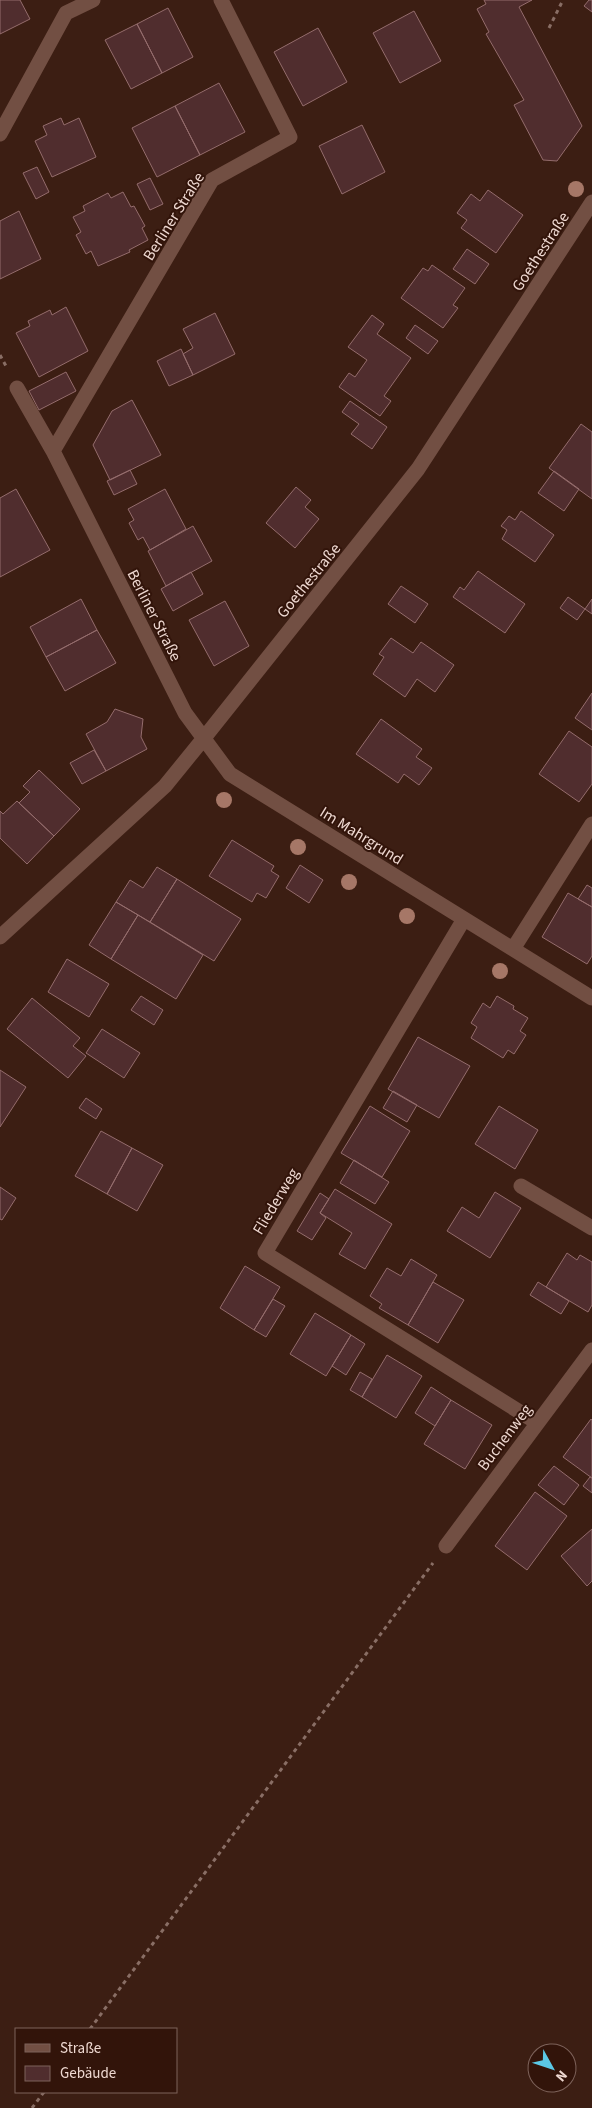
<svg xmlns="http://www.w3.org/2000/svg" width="592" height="2108" viewBox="0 0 592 2108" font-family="'Source Sans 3',sans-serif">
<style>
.building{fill:#502d2e;stroke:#946c6c}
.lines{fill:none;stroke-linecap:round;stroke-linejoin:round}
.path{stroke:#896e65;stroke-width:3;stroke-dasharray:4 4;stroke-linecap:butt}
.minor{stroke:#724f43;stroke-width:15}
.tree{fill:#a67767}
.labels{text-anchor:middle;stroke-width:4;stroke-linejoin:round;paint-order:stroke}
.street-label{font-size:16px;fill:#eed8d1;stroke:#32140a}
</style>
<rect width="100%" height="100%" fill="#3c1e13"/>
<!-- building -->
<path class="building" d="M0,0H20L30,19L0,34Z
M484,0H532L519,7L582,126L557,161L543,160L514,105L524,100L486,34L489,32L477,9L486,4Z
M589,0H592V12L584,6Z
M168,8L193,57L162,73L137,24Z
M414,11L441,61L400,83L373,33Z
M137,24L162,73L131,89L105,40Z
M318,28L347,82L303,106L274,52Z
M219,83L245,132L200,155L175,106Z
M175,106L200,155L157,177L132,128Z
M61,118L64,125L79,118L96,157L52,177L35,141L47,135L43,126Z
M362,125L385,172L342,194L319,146Z
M37,167L49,192L36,199L23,173Z
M150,178L163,204L150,210L137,184Z
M488,190L523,215L496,253L461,228L467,220L457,213L471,194L480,201Z
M123,192L131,207L134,206L145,226L142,228L148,240L129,250L130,252L98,266L91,251L86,254L76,235L81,232L73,217L85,211L83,206L108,193L111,198Z
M19,211L41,259L0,279V221Z
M467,249L489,264L475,284L453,269Z
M432,265L465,288L453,305L458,308L443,328L401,298L423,268L428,271Z
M66,307L88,351L39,377L16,333L30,326L28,321L50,310L52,315Z
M215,313L235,354L193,375L183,354L193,348L183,329Z
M372,315L384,324L377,334L411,358L384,396L391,401L380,416L339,387L349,373L355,377L367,360L348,347Z
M415,325L438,341L428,354L406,338Z
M181,349L193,375L169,386L157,361Z
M66,372L76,391L39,410L29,391Z
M132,400L161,455L110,480L93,445L112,411Z
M350,401L387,427L372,449L351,434L359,424L342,412Z
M581,424L592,432V499L549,468Z
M130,470L137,484L114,495L107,481Z
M554,471L579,489L564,511L538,493Z
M296,487L311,500L305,507L319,519L295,548L266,523Z
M16,489L50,550L0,577V498Z
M165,489L186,529L150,550L143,537L138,540L129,523L134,520L128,509Z
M521,511L554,535L535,562L502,539L507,530L501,526L509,516L515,520Z
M193,526L212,561L166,586L148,551Z
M478,571L525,604L505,633L453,597L460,587L464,590Z
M191,572L203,594L173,611L161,589Z
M401,586L428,604L415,623L388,604Z
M568,597L585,609L577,620L560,608Z
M81,599L97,630L46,657L30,627Z
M592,599V614L585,609Z
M225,601L249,646L214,666L189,620Z
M97,630L116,663L65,691L46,657Z
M391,638L413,653L421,642L454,665L435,692L417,679L405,697L373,674L384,657L379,654Z
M592,693V730L575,718Z
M115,709L143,719L141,737L147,749L106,771L86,734L107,722Z
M381,719L422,749L416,757L432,768L419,785L404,774L398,783L356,754Z
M569,731L592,747V784L579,802L539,774Z
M94,750L106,771L82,784L70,763Z
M39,770L80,809L54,836L19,803L30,792L23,786Z
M17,801L54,836L27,864L0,838V811L3,814Z
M232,840L274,866L271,871L279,876L266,898L257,893L252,902L209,876Z
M300,865L323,880L309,903L286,888Z
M157,867L177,879L150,922L116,902L130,880L143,888Z
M177,879L241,919L214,961L150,922Z
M587,885L592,888V907L578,899Z
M568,893L592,907V956L587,964L542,937Z
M116,902L138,915L111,959L89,945Z
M138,915L203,955L176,999L111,959Z
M67,959L109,984L89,1017L48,992Z
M141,996L163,1010L154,1025L131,1010Z
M497,996L514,1006L513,1009L528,1018L520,1031L526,1035L514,1054L508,1050L503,1058L471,1038L477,1027L471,1023L483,1003L490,1008Z
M32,998L80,1038L73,1046L86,1056L68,1078L7,1029Z
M102,1029L140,1053L124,1078L86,1053Z
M418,1037L470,1066L439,1118L388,1089Z
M0,1070L26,1087L0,1127Z
M393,1091L417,1105L407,1122L383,1108Z
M86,1098L102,1109L96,1119L79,1108Z
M370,1106L410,1131L382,1177L341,1153Z
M499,1106L538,1130L515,1169L475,1144Z
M101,1131L132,1148L107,1194L75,1176Z
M132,1148L163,1165L137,1211L107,1194Z
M354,1160L389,1182L375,1204L340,1183Z
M0,1187L16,1198L2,1220L0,1219Z
M335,1189L392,1224L365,1269L339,1254L352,1233L320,1213Z
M495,1192L521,1208L490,1258L447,1231L462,1207L479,1218Z
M320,1193L329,1199L320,1213L326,1218L312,1240L297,1231Z
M567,1253L577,1260L580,1255L592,1262V1305L588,1312L546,1287Z
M411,1259L437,1275L408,1325L379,1308L382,1304L370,1296L387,1268L401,1276Z
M245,1266L280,1287L254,1330L220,1308Z
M433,1282L464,1300L438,1343L408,1325Z
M538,1282L569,1301L561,1314L530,1295Z
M273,1299L285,1306L266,1337L254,1330Z
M315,1313L351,1335L326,1376L290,1354Z
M351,1335L365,1344L346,1375L332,1366Z
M387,1355L422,1376L396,1418L362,1397Z
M360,1372L372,1379L362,1397L350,1390Z
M431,1387L451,1400L435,1426L415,1413Z
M451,1400L492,1425L465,1469L424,1444Z
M591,1419L592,1420V1478L563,1457Z
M554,1466L579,1485L564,1505L538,1485Z
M590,1477L592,1478V1493L583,1486Z
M535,1492L567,1516L527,1570L495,1546Z
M592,1529V1581L587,1586L561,1556Z"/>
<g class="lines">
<!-- path -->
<path class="path" d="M549,28L563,0
M0,355L7,368
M90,2029L433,1563
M32,2108L44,2092"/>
<!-- minor -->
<path class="minor" d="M221,0L290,137L212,180L53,451L185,713L230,774L592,998
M0,134L66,13L93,0
M17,388L53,451
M464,919L265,1253L536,1422
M0,937L165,786L204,738L418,469L592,202
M513,949L592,824
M521,1186L592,1228
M446,1546L592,1350"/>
</g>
<!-- trees -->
<g class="tree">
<circle cx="576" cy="189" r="8"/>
<circle cx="224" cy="800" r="8"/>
<circle cx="298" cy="847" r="8"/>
<circle cx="349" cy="882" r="8"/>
<circle cx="407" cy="916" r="8"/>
<circle cx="500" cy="971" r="8"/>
</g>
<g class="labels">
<!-- street labels -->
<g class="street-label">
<text transform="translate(173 216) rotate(-58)" y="6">Berliner Straße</text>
<text transform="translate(540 251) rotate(-57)" y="6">Goethestraße</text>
<text transform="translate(308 580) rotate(-51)" y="6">Goethestraße</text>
<text transform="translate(155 615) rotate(63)" y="6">Berliner Straße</text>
<text transform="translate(362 835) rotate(32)" y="6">Im Mahrgrund</text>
<text transform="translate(275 1201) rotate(-59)" y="6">Fliederweg</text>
<text transform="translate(504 1437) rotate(-53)" y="6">Buchenweg</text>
</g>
</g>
<!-- legend -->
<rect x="15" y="2028" width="162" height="65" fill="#32140a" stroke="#7d625a"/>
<rect x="25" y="2044" width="25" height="8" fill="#724f43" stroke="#7d625a"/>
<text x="60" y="2053" font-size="15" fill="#eed8d1">Straße</text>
<rect x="25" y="2066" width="25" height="15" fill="#502d2e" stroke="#7d625a"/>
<text x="60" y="2078" font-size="15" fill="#eed8d1">Gebäude</text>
<!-- north arrow -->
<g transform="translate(552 2068) rotate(130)"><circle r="24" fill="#32140a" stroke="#7d625a"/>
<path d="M0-4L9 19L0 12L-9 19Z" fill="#5bc8e6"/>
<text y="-8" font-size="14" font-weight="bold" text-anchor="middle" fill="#eed8d1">N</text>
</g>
</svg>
